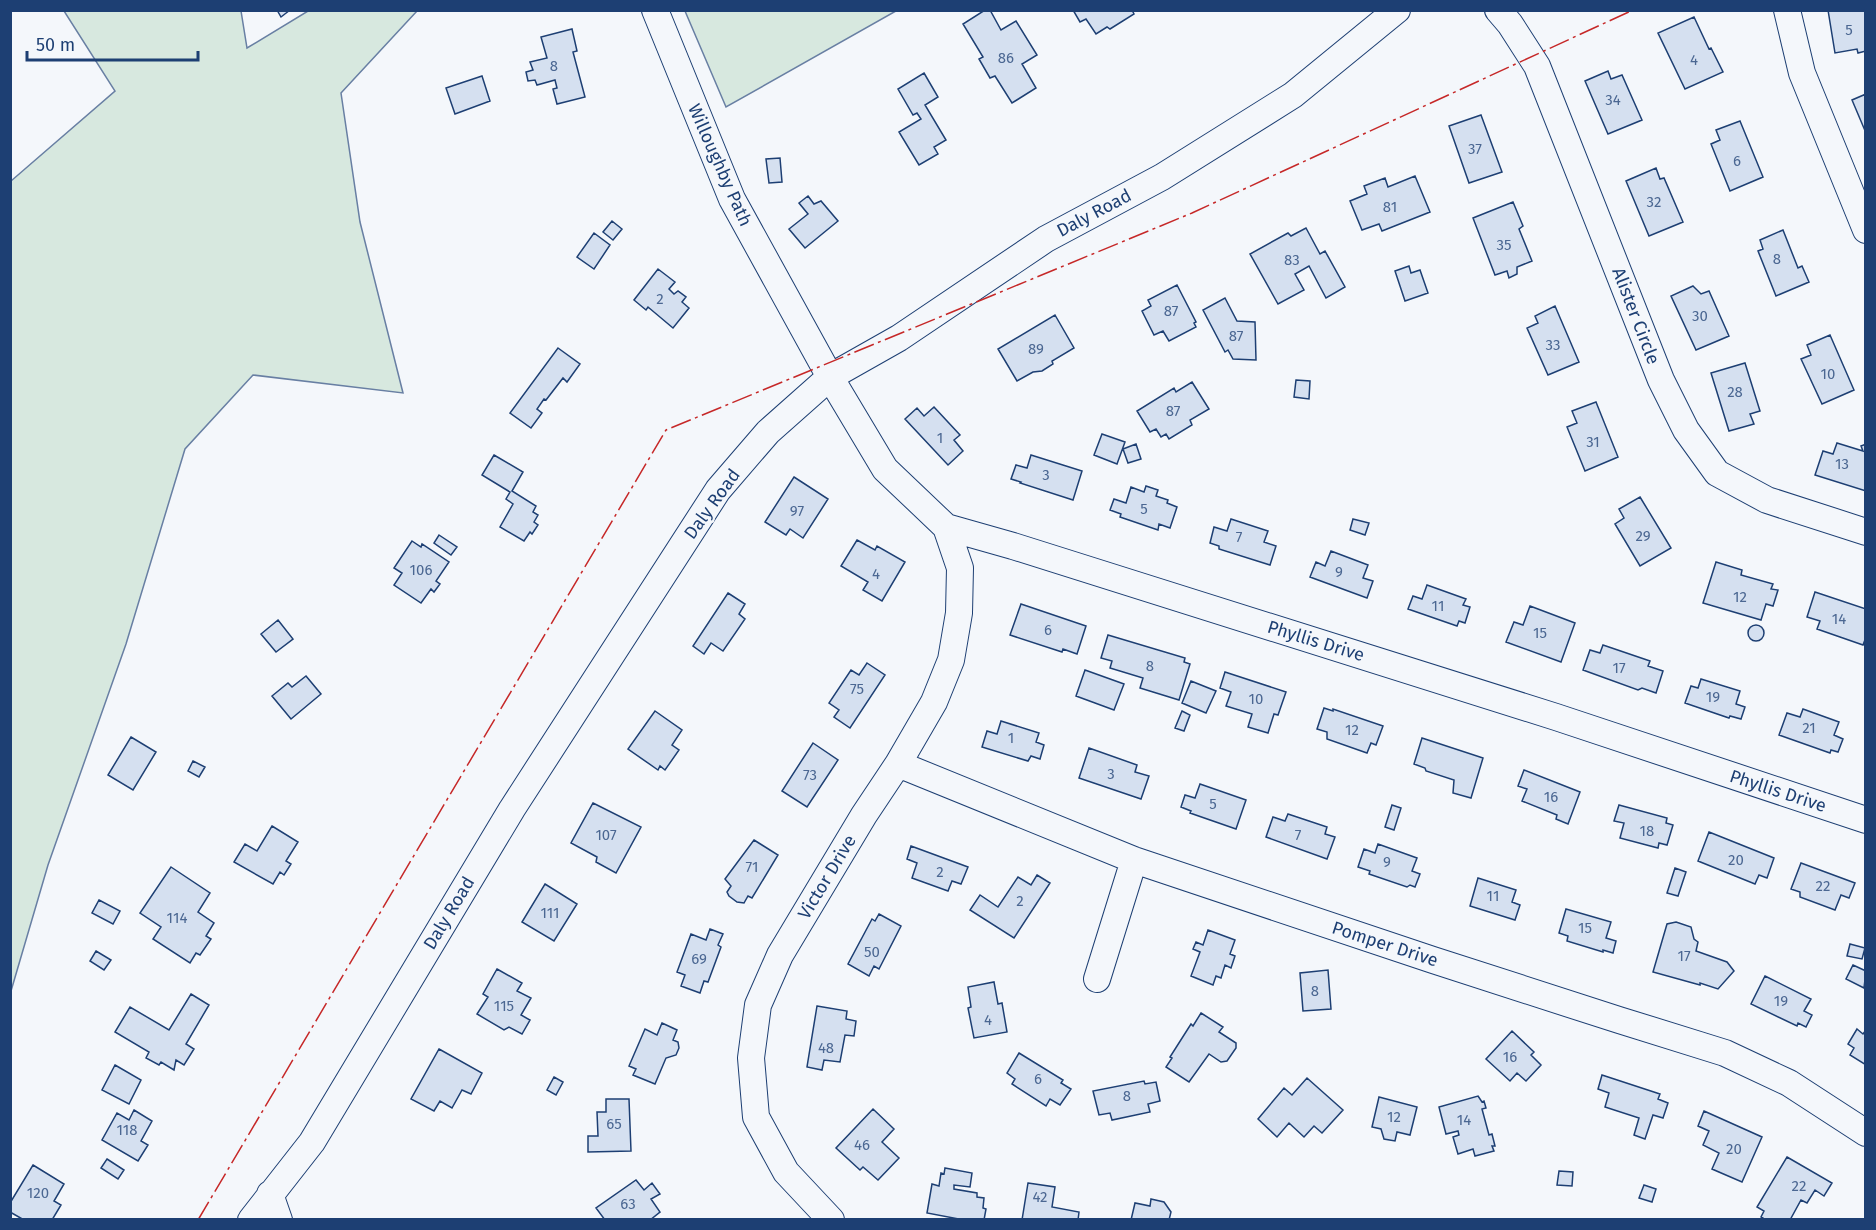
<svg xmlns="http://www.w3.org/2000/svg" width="1876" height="1230" viewBox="0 0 1876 1230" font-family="'Fira Sans',sans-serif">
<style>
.green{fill:#d7e8df;stroke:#687fa3;stroke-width:1.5}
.building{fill:#d5e0f0;stroke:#1d3f73;stroke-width:1.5}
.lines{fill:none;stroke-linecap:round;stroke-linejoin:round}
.minor-casing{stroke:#1d3f73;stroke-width:28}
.minor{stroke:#f4f7fb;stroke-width:26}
.power{stroke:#c62828;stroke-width:1.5;stroke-dasharray:21 4.5 3 4.5;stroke-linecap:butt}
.labels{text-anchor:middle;stroke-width:4.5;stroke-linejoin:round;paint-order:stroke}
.number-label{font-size:15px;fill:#4b6792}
.street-label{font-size:18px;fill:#1d3f73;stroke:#f4f7fb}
</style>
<rect width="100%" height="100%" fill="#f4f7fb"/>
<!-- green -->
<path class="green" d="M64,11H241L247,48L308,11H417L341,93L360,222L403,393L253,375L185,449L126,644L48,865L11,991V181L115,91Z
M685,11H896L726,107Z"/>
<!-- building -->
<path class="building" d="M277,10H290L281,17Z
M985,10H990L1001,30L1016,21L1037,55L1022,64L1036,88L1012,103L995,76L990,78L979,59L983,57L963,24Z
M1073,10H1132L1134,14L1110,29L1107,27L1096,34L1086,19L1080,22Z
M1828,10H1866V51L1858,53L1857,49L1835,53Z
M1694,17L1709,49L1711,48L1723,72L1685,89L1658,33Z
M572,29L577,51L573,52L585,97L557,104L553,89L557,88L555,80L537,85L535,80L528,81L526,72L533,70L530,62L547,58L541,37Z
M1608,71L1611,79L1622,75L1642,120L1608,134L1585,81Z
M924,73L938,97L925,105L946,140L934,147L938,154L919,165L899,132L921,119L917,113L913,115L898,89Z
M482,76L490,101L455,114L446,88Z
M1866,94V133L1852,100Z
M1481,115L1502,172L1469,183L1449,126Z
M1740,121L1763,177L1730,191L1711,144L1720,140L1716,130Z
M780,158L782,182L769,183L766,159Z
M1656,168L1660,179L1664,178L1683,222L1649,236L1626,181Z
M1415,176L1430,212L1382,231L1379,224L1362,230L1350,201L1367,194L1364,186L1385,178L1388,187Z
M808,196L814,204L821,201L838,221L805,248L789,229L808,214L799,203Z
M1513,202L1523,226L1519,229L1532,261L1517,267V274L1509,278L1507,271L1495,275L1473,218Z
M612,221L622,229L613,240L603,232Z
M1306,228L1320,254L1325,251L1345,287L1326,298L1309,266L1295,274L1304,290L1278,304L1250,254L1288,233L1291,236Z
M1783,230L1798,268L1802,266L1809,282L1776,296L1758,251L1763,249L1760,240Z
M594,233L610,245L594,269L577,257Z
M1409,266L1411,273L1420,270L1428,293L1405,301L1395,271Z
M658,269L675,282L669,289L674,294L678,291L686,297L682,302L689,308L673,328L648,307L646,310L634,300Z
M1177,285L1196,322L1194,323L1196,327L1169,341L1163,331L1154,335L1142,311L1151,306L1148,300Z
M1693,286L1701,294L1709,291L1729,336L1696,350L1671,296Z
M1225,298L1237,321L1255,322L1256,360L1233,359L1228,350L1225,352L1203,310Z
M1555,306L1579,362L1548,375L1527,328L1538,323L1535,316Z
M1055,315L1074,348L1052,361L1053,364L1042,371L1033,372L1017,381L998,349Z
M1830,335L1854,390L1822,404L1801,359L1811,355L1807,345Z
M558,348L580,364L567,382L563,378L546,400L544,399L537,409L542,413L531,428L510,413Z
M1745,363L1760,411L1750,414L1754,424L1729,431L1711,373Z
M1296,380L1310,381L1309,399L1294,397Z
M1192,382L1209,409L1190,420L1192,425L1169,439L1166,434L1161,437L1156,429L1150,432L1137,411L1174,388L1176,392Z
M1596,402L1618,457L1585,471L1567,427L1577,423L1572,411Z
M934,407L960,435L954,440L963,451L948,465L905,419L917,408L924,416Z
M1102,434L1125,442L1117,464L1094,455Z
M1837,443L1863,451L1861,446L1866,444V491L1815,475L1823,451L1833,454Z
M1136,444L1141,459L1128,463L1123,449Z
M494,455L523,472L512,491L536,506L533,512L538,515L534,522L538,525L532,534L530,532L524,541L500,527L513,504L506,499L510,492L482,475Z
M1031,455L1082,471L1073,500L1020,483L1021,482L1011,479L1016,465L1027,468Z
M794,477L828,499L803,538L790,529L786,535L765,522Z
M1146,486L1158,490L1156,496L1168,500L1167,503L1177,507L1170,528L1159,524L1158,530L1120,517L1121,514L1110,510L1114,499L1126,503L1131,487L1144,492Z
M1640,497L1671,548L1640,566L1615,524L1624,518L1619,509Z
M1231,519L1268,531L1264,542L1276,546L1270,565L1219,549V546L1210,543L1214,527L1227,531Z
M1353,519L1369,523L1365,535L1350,530Z
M439,535L457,547L451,555L434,543Z
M857,540L875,550L877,546L905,562L882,601L863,590L868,582L841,566Z
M412,541L421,547L422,544L449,562L436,581L440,584L434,592L431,589L421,603L394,585L402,573L394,568Z
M1331,551L1368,565L1363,578L1373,581L1367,598L1310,577L1316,562L1325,566Z
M1716,562L1742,570L1741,575L1773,584L1771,589L1778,590L1773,606L1766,604L1761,620L1703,603Z
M1427,585L1466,599L1463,605L1470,607L1465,623L1459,621L1457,626L1408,609L1413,596L1422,599Z
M1815,592L1866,609V637L1863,645L1817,629L1820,621L1807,617Z
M728,593L745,604L739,614L745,619L723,651L711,643L704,654L693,646Z
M1021,604L1086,626L1077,654L1063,649L1062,652L1010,635Z
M1530,606L1575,623L1561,662L1506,642L1514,622L1523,625Z
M278,620L293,639L276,652L261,634Z
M1748 633a8 8 0 1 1 16 0a8 8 0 1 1-16 0Z
M1108,635L1185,658L1184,662L1190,664L1179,700L1140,688L1143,678L1110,668L1112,661L1101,658Z
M1603,645L1650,661L1648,666L1663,671L1656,693L1642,688L1638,690L1583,670L1590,650L1600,653Z
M867,663L885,675L850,728L834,717L839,710L829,703L851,670L859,675Z
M1085,670L1124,684L1114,710L1076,696Z
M1225,672L1286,692L1278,715L1274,714L1268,733L1248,727L1252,714L1226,706L1231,692L1220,688Z
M306,676L321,694L291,719L272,696L288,683L292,687Z
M1701,679L1740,691L1736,704L1745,707L1741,719L1730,716L1729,718L1685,703L1691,686L1698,688Z
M1191,681L1216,691L1206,713L1182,703Z
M1324,708L1333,711V709L1383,726L1376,745L1371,743L1367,753L1327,739V732L1317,729Z
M1803,709L1839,722L1834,735L1843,739L1838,752L1831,750L1830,753L1779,735L1787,713L1800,717Z
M655,711L682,730L672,745L679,750L665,770L660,766L658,770L628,749Z
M1182,711L1190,715L1184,731L1175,728Z
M1001,721L1039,733L1036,742L1044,745L1040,759L1031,756L1028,761L982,747L987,731L997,734Z
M131,737L156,752L133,790L108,775Z
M1422,738L1483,758L1471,798L1453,793L1454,780L1426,771L1425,768L1414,764Z
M813,743L838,760L807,807L782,791Z
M1089,748L1137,765L1135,772L1149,776L1141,799L1079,778Z
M193,761L205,767L199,777L188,771Z
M1524,770L1580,792L1568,824L1556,819L1557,815L1522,801L1527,789L1518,786Z
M1200,784L1246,800L1236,829L1190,813L1191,811L1181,807L1185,795L1195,798Z
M593,803L641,827L616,873L596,862L597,857L571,843Z
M1392,805L1401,808L1394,830L1385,827Z
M1619,805L1667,818L1666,823L1673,825L1667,845L1659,843L1658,848L1620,838L1624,823L1614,821Z
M1288,814L1327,827L1325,834L1335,837L1327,859L1266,837L1273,817L1285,821Z
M272,826L298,842L286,861L291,864L284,875L280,872L273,884L234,862L245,844L257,851Z
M1709,832L1774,858L1767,878L1759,875L1755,884L1698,861Z
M754,840L778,855L752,898L748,896L744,903L737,902L729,896L727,892L731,886L725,879Z
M1378,844L1417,858L1412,871L1420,874L1415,887L1410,885L1407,887L1369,874L1370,871L1358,867L1364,849L1375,853Z
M911,846L968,867L961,884L952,881L948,891L912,878L917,863L907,859Z
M1801,863L1855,883L1849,898L1841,895L1835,910L1800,897V892L1791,889Z
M171,867L210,893L198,912L214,923L206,936L211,939L200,955L196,953L190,963L153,939L161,927L140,913Z
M1675,868L1686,872L1678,896L1667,893Z
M1037,875L1050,883L1014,938L970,910L980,895L998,907L1018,877L1031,885Z
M1478,878L1516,890L1512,902L1520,905L1515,920L1470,906Z
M545,884L577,904L554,941L522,922Z
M99,900L120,911L113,924L92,913Z
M1566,909L1611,922L1606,938L1616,941L1613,953L1603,950V952L1567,941L1568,936L1559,933Z
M879,914L901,926L879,969L874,966L869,976L848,964L872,919L875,921Z
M1676,922L1691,927L1694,939L1698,942L1696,951L1727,962L1734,971L1718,989L1700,983V985L1653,972L1667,924Z
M710,929L723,934L718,945L721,947L708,982L704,981L700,993L681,986L685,975L677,972L691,934L706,940Z
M1208,930L1235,940L1230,954L1235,956L1231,968L1225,965L1221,978L1216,976L1213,985L1191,976L1200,952L1193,949L1196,942L1203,945Z
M1850,944L1865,948L1862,959L1847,956Z
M96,951L111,960L104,970L90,961Z
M1853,965L1866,971L1864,988L1846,979Z
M497,969L522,983L517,991L531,998L521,1015L530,1020L522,1034L509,1027L504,1030L477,1014L488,997L483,994Z
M1328,970L1331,1009L1303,1011L1300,973Z
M1765,976L1811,999L1804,1011L1812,1015L1806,1027L1798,1023L1797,1026L1751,1004Z
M994,982L998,1004L1002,1003L1007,1032L974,1038L968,1008L971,1007L968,987Z
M191,994L209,1005L186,1044L194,1049L184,1065L176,1060L174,1070L161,1062L159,1065L146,1058L149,1052L115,1032L130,1007L169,1030Z
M817,1006L847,1011L846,1019L856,1021L854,1036L845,1035L840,1062L824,1060L822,1070L807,1067Z
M1201,1013L1223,1027L1219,1032L1236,1043V1048L1227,1061L1221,1062L1209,1054L1189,1082L1166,1067L1172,1058L1170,1057L1191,1024L1193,1026Z
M662,1023L677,1030L673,1040L678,1042L679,1048L676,1055L666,1058L655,1084L633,1075L636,1069L629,1066L645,1029L657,1035Z
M1857,1029L1863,1034L1866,1030V1065L1850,1055L1854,1048L1848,1044Z
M1512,1031L1534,1052L1531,1055L1541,1065L1526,1081L1517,1073L1510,1081L1486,1059Z
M439,1049L482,1073L471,1094L462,1090L452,1108L440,1101L434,1111L411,1099Z
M1019,1053L1063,1080L1061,1083L1071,1089L1060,1105L1050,1099L1046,1106L1012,1084L1015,1079L1007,1073Z
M115,1065L141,1080L129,1104L102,1090Z
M1602,1075L1660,1094L1658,1099L1668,1103L1663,1118L1653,1115L1645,1139L1634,1135L1639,1118L1605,1107L1609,1093L1598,1089Z
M554,1077L563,1082L556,1095L547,1090Z
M1307,1078L1343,1110L1322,1133L1314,1126L1304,1137L1289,1123L1277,1137L1258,1119L1284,1088L1292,1095Z
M1144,1081L1145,1084L1156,1082L1160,1101L1148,1104L1150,1112L1112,1120L1110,1113L1099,1115L1093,1091Z
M1478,1096L1482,1102L1484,1101L1486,1108L1482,1109L1489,1135L1492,1134L1495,1146H1492L1494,1151L1475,1156L1473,1149L1458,1154L1453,1137L1459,1135L1458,1131L1446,1134L1439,1107Z
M1379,1097L1417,1107L1410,1135L1397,1132L1395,1141L1384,1139L1381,1129L1372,1127Z
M606,1099H629L631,1151L588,1152V1136H598L597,1112H606Z
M873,1109L894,1129L882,1142L899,1158L878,1180L863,1167L860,1170L836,1148Z
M134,1110L152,1121L141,1141L148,1145L138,1161L102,1140L117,1113L129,1120Z
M1704,1111L1762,1137L1742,1182L1712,1169L1719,1153L1703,1145L1709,1131L1698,1126Z
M1787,1157L1832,1183L1824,1196L1815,1190L1807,1203L1801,1200L1790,1220H1766L1761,1217L1764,1211L1757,1207Z
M107,1159L124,1170L118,1179L101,1168Z
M33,1165L64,1184L54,1201L61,1205L52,1220H24L10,1212V1203Z
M945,1168L972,1173L970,1187L954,1185V1189L977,1193V1197L984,1198L983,1208L986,1209L984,1220H964L927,1213L932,1184L939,1186L941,1173L944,1174Z
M1559,1171L1573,1172L1572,1186L1557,1185Z
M636,1180L644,1190L652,1183L660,1194L651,1199L660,1212L650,1220H605L596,1208Z
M1028,1183L1055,1187L1052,1207L1079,1212L1078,1220H1022Z
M1644,1185L1656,1189L1652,1202L1639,1198Z
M1151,1199L1164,1202L1171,1212L1169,1220H1131L1135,1203L1150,1206Z"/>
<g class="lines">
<!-- minor casing -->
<g class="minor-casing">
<path id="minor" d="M655,10L732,199L830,377L885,469L946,527L1013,546L1556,717L1866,820
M1498,10L1510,24L1537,66L1661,380L1686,430L1717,473L1767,500L1866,532
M1787,10L1802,73L1866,230
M898,764L1134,860L1433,960L1619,1020L1725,1053L1789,1083L1866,1133
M1097,979L1134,860
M270,1194L279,1220
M251,1220L312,1142L512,809L718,490L768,432L830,377L899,338L1046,239L1162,177L1293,95L1397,10
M831,1220L786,1172L756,1117L751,1058L758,1005L780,955L864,815L898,764L934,702L951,660L959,613L960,568L946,527"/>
</g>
<!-- minor -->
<use href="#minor" class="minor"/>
<!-- power -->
<path class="power" d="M198,1220L666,430L1192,213L1633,10"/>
</g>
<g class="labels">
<!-- number labels -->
<g class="number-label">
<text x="1849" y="35">5</text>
<text x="1006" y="63">86</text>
<text x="1694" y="65">4</text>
<text x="554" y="71">8</text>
<text x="1613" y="105">34</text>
<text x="1475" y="154">37</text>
<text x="1737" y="166">6</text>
<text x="1654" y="207">32</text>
<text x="1390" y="212">81</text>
<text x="1504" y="250">35</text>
<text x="1777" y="264">8</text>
<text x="1292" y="265">83</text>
<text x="660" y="304">2</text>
<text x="1171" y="316">87</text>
<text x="1700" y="321">30</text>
<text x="1236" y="341">87</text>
<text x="1553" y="350">33</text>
<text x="1036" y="354">89</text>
<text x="1828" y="379">10</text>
<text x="1735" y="397">28</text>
<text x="1173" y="416">87</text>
<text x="940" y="443">1</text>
<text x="1593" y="447">31</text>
<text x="1842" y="469">13</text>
<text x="1046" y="480">3</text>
<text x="1144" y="514">5</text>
<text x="797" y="516">97</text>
<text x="1643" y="541">29</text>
<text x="1239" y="542">7</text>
<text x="421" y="575">106</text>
<text x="1339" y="577">9</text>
<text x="876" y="579">4</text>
<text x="1740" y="602">12</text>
<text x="1438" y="611">11</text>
<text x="1839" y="624">14</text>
<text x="1048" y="635">6</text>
<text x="1540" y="638">15</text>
<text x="1150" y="671">8</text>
<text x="1619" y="673">17</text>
<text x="857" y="694">75</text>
<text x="1713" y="702">19</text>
<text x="1256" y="704">10</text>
<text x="1809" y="733">21</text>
<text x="1352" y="735">12</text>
<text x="1011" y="743">1</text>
<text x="1111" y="779">3</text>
<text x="810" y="780">73</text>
<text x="1551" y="802">16</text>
<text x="1213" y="809">5</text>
<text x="1647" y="836">18</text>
<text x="606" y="840">107</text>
<text x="1298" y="840">7</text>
<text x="1736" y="865">20</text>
<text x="1387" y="867">9</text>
<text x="752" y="872">71</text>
<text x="940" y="877">2</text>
<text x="1823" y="891">22</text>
<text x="1493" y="901">11</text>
<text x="1020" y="906">2</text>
<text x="550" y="918">111</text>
<text x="177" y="923">114</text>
<text x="1585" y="933">15</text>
<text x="872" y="957">50</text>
<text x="1684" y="961">17</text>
<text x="699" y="964">69</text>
<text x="1315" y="996">8</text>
<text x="1781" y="1006">19</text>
<text x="504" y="1011">115</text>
<text x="988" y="1025">4</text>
<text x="826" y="1053">48</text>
<text x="1510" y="1062">16</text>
<text x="1038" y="1084">6</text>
<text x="1127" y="1101">8</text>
<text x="1394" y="1122">12</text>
<text x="1464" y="1125">14</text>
<text x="614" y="1129">65</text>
<text x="127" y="1135">118</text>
<text x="862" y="1150">46</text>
<text x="1734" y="1154">20</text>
<text x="1799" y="1191">22</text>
<text x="38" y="1198">120</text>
<text x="1040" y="1202">42</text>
<text x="628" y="1209">63</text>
</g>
<!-- street labels -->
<g class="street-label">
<text transform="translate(720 165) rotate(66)" y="6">Willoughby Path</text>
<text transform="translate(1094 213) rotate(-28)" y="6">Daly Road</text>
<text transform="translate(1636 316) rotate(69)" y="6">Alister Circle</text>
<text transform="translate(712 504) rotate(-54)" y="6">Daly Road</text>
<text transform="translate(1316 641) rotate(17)" y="6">Phyllis Drive</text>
<text transform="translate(1778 791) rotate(18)" y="6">Phyllis Drive</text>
<text transform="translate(827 877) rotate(-59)" y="6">Victor Drive</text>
<text transform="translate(449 913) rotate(-59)" y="6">Daly Road</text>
<text transform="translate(1385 944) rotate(18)" y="6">Pomper Drive</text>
</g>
</g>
<!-- border -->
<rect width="1876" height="1230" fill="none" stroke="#1d3f73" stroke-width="24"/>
<!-- scale -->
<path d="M27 51v9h171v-9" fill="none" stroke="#1d3f73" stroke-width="3"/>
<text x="36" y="51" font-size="18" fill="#1d3f73" stroke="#f4f7fb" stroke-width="4.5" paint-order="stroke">50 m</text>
</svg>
